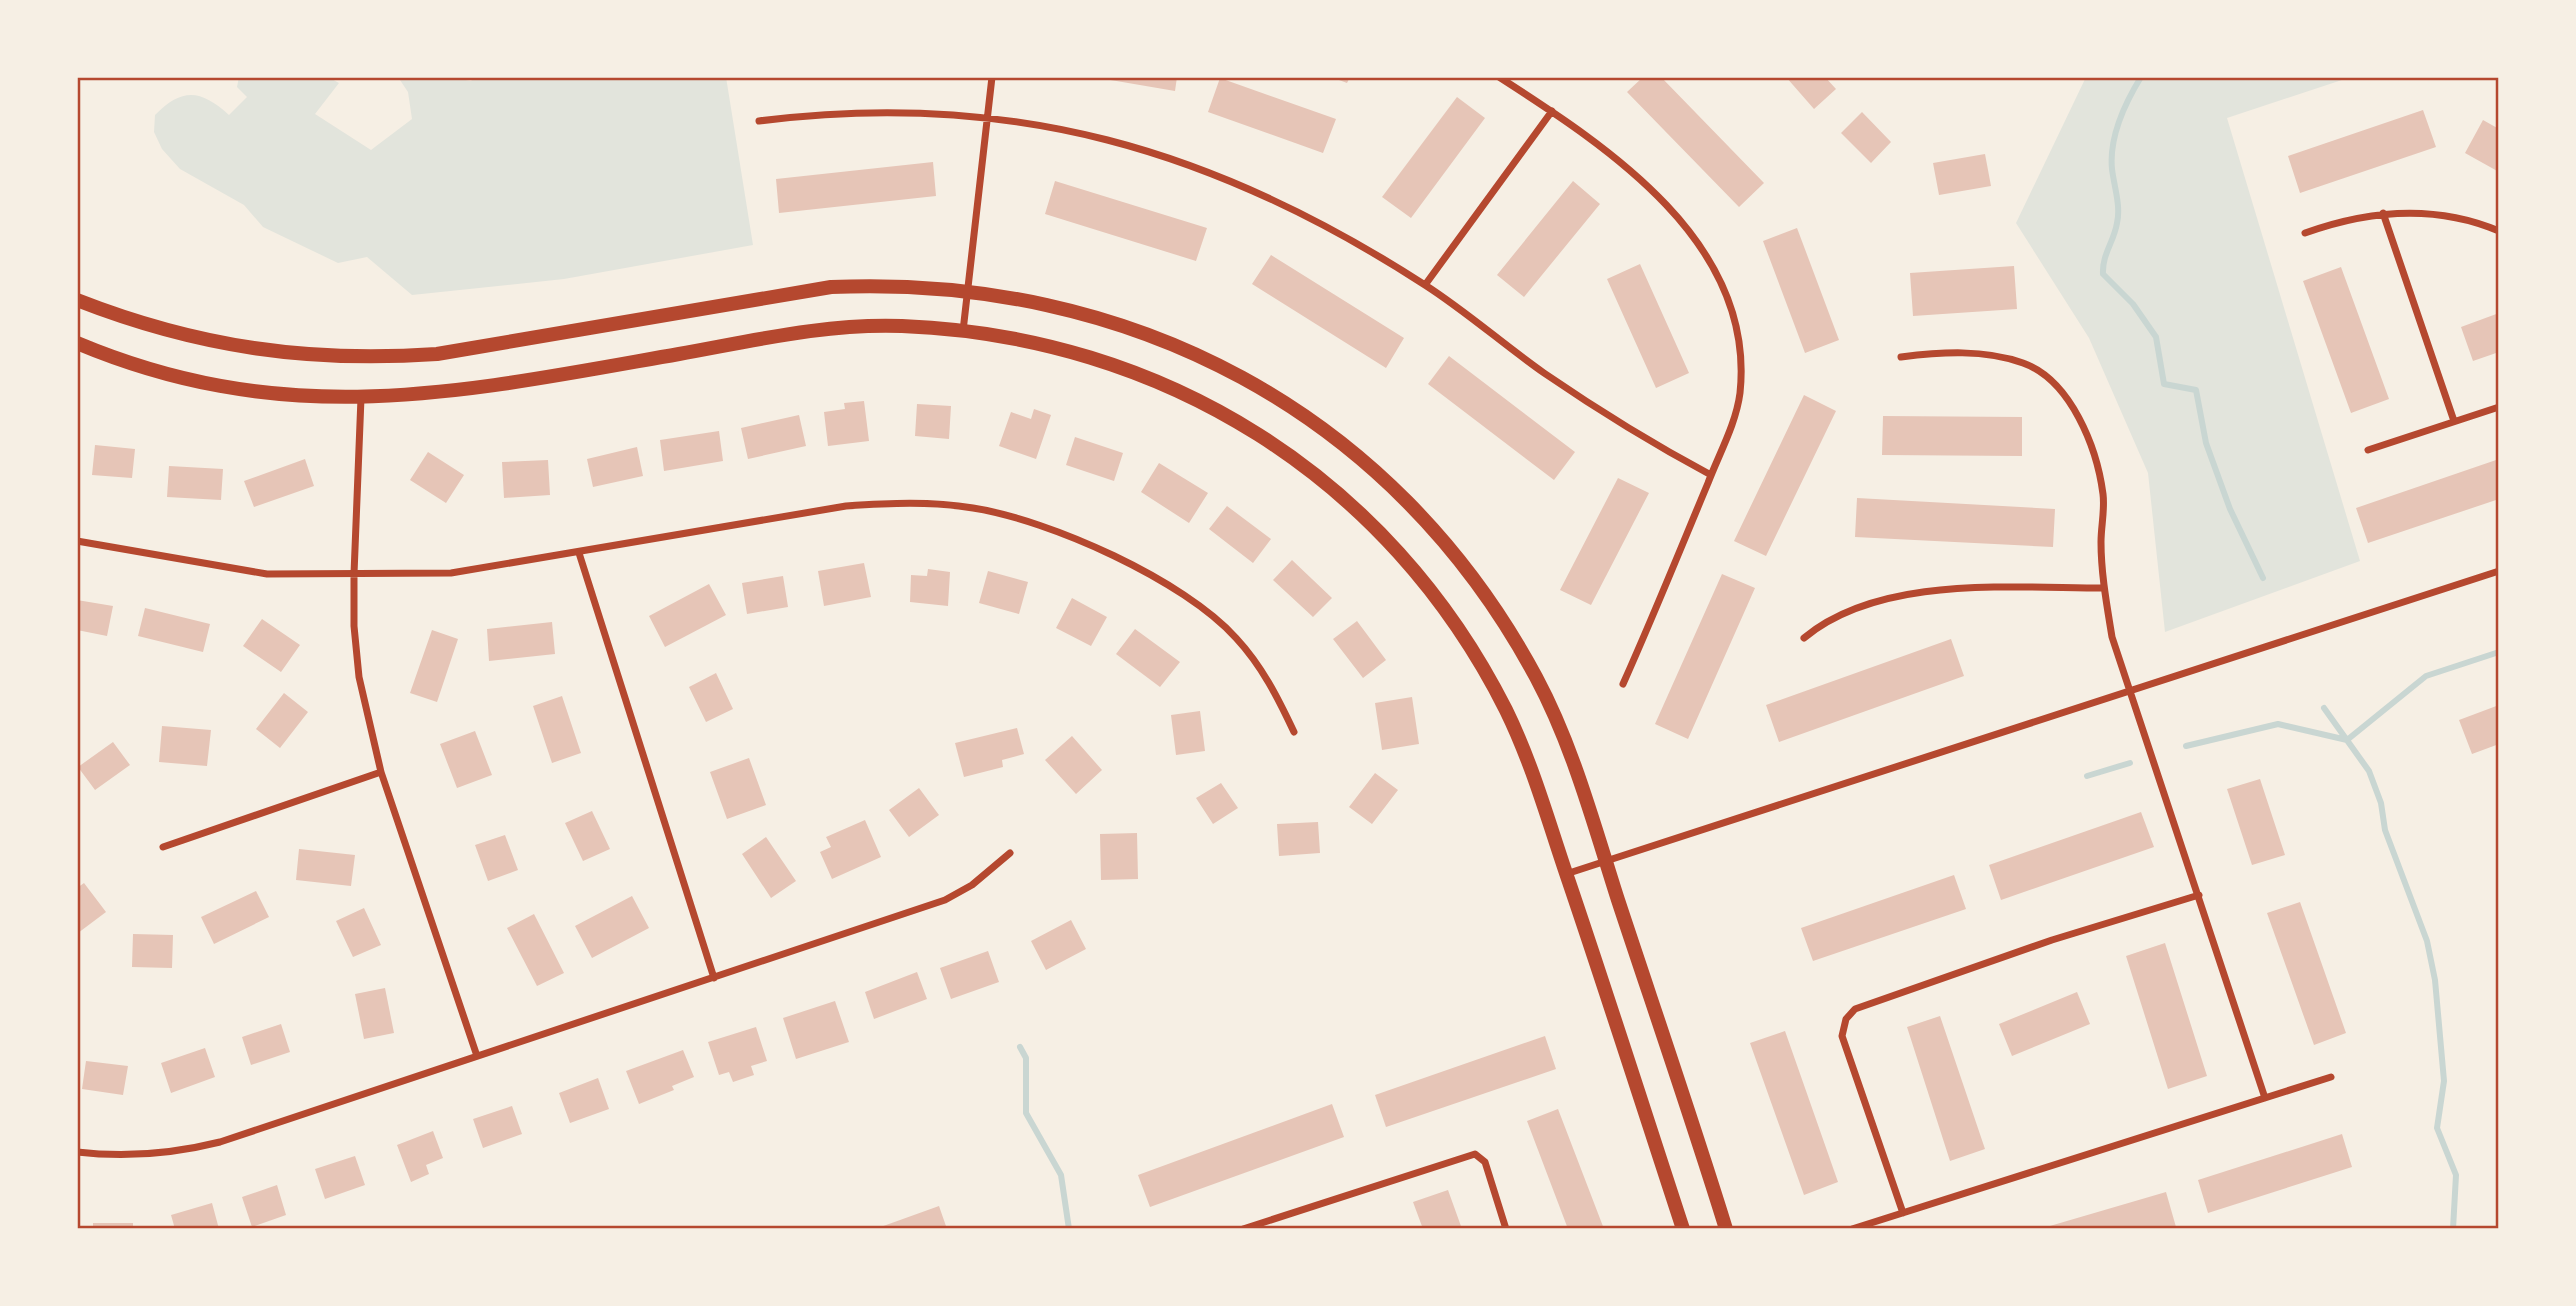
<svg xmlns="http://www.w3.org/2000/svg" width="2576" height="1306" viewBox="0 0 2576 1306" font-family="Arial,sans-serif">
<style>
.green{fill:#e2e4dc}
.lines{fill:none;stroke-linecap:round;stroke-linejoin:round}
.stream{stroke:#c9d6d2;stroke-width:6}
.building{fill:#e6c5b7}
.minor{stroke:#b5482f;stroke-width:7}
.secondary{stroke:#b5482f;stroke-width:14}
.neatline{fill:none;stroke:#b5482f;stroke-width:2.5}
</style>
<rect width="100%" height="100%" fill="#f6efe4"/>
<!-- green -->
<path class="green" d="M239,77H328L339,83L315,114L371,150L412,119L408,92L398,77H449L471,81L475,77H726L753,245L564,279L412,295L367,257L338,263L263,227L244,205L180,169L162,149L154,132L155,115C183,87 201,90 229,115L247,97L237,87Z
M2086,77H2351L2227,118L2360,561L2165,632L2148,473L2089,338L2016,223Z"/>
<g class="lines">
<!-- stream -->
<path class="stream" d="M2141,77C2125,103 2109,138 2112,169C2114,186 2121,206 2117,223C2114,242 2102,254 2103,274L2133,304L2156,337L2164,384L2196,390L2206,443L2230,509L2263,578
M2324,708L2369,771L2381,803L2385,830L2427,941L2435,980L2444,1081L2437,1128L2456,1175L2453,1229
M2186,746L2278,724L2347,740L2426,676L2499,652
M2087,776L2130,763
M1020,1047L1026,1058V1113L1061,1175L1069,1229"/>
</g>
<!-- building -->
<path class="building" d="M1093,77H1177L1175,91Z
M1331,77H1350L1347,83Z
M1643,77H1661L1764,183L1739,207L1627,92Z
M1786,77H1825L1836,89L1814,109Z
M1220,78L1336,119L1323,153L1208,112Z
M1457,97L1485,118L1411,218L1382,197Z
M2423,110L2436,147L2300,193L2288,156Z
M1862,112L1891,142L1871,163L1841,133Z
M2483,120L2499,129V172L2465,153Z
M1985,154L1991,186L1939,195L1933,163Z
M933,162L936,196L779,213L776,179Z
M1055,181L1207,228L1196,261L1045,214Z
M1573,181L1600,204L1524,297L1497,275Z
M1797,228L1839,340L1805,353L1763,241Z
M1271,255L1404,338L1386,368L1252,284Z
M1640,264L1689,373L1656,388L1607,279Z
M2014,266L2017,309L1913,316L1910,273Z
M2341,267L2389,399L2351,413L2303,281Z
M2499,313V352L2473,361L2461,327Z
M1449,356L1575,452L1554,480L1428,384Z
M1804,395L1836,411L1766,556L1734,541Z
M864,401L869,441L828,446L824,412L845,409L844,403Z
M917,404L951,406L949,439L915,436Z
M1034,409L1051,415L1036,459L999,446L1011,412L1031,419Z
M799,415L806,446L748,459L741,428Z
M1883,416L2022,417V456L1882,455Z
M719,431L723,461L664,471L660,440Z
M1075,437L1123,453L1114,481L1066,465Z
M95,445L135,449L132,478L92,475Z
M637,447L643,476L593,487L587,459Z
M428,452L464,475L446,503L410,480Z
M305,459L314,486L254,507L244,481Z
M2499,459V499L2368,543L2356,508Z
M548,460L550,495L504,498L502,462Z
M1159,463L1208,493L1189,523L1141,492Z
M169,466L223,469L221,500L167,497Z
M1618,478L1649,493L1591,605L1560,590Z
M1857,498L2055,509L2053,547L1855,537Z
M1227,506L1271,539L1253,563L1209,529Z
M1292,560L1332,598L1313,617L1273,580Z
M864,563L871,597L824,606L818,571Z
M928,569L950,572L948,606L910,602L911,575L927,576Z
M988,571L1028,582L1019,614L979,603Z
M1722,574L1755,588L1688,739L1655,724Z
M783,576L788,607L747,614L742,583Z
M709,584L726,615L665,647L649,616Z
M1072,598L1107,617L1091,646L1056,628Z
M77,600L113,606L107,636L77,630Z
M145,608L210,624L203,652L138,636Z
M262,619L300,645L281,672L243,646Z
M1357,621L1386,660L1363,678L1333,639Z
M552,622L555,654L489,661L487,629Z
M1135,629L1180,662L1160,687L1116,654Z
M432,630L458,639L437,702L410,693Z
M1951,639L1964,676L1779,742L1766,705Z
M716,673L733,709L706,722L689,687Z
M284,693L308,712L280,748L256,729Z
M562,696L581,753L552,763L533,706Z
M1412,697L1419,744L1382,750L1375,703Z
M2499,705V744L2472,754L2459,720Z
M1200,711L1205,751L1176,755L1171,715Z
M162,726L211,730L207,766L159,762Z
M1017,728L1024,754L1002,760L1003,767L964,777L955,743Z
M475,731L492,775L457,788L440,744Z
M1072,736L1102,770L1076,794L1045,760Z
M113,742L130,765L95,790L78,767Z
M749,758L766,805L727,819L710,772Z
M1375,773L1398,790L1372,824L1349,807Z
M2260,779L2285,855L2252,865L2227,789Z
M1221,783L1238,808L1213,824L1196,798Z
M919,788L939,815L909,837L889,810Z
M592,811L610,849L583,861L565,823Z
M2141,812L2154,847L2001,900L1989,865Z
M865,820L881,857L832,879L820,852L831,847L826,837Z
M1318,822L1320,853L1279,856L1277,824Z
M1137,833L1138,879L1101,880L1100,834Z
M505,835L518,870L488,881L475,845Z
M766,837L796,881L771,898L742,854Z
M299,849L355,855L351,886L296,880Z
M1954,875L1966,909L1813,961L1801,928Z
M84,883L106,912L78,933L77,888Z
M256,891L269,917L214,944L201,917Z
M632,896L649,928L592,958L575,926Z
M2300,902L2346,1033L2314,1045L2267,913Z
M364,908L381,945L353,957L336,921Z
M534,914L564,973L537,986L507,928Z
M1071,920L1086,949L1046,970L1031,941Z
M133,934L173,935L172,968L132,967Z
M2165,943L2207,1076L2168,1089L2126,956Z
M988,951L999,982L951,999L940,968Z
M917,972L927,999L874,1019L865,992Z
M385,988L394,1033L364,1039L355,994Z
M2077,992L2090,1024L2012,1056L1999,1024Z
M835,1001L849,1042L796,1059L783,1018Z
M1940,1016L1985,1149L1950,1161L1907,1027Z
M281,1024L290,1052L251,1065L242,1037Z
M756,1027L767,1061L751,1066L754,1075L733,1082L729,1072L719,1075L708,1042Z
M1785,1031L1838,1182L1804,1195L1750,1043Z
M1545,1036L1556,1069L1386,1127L1375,1095Z
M205,1048L215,1077L171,1093L161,1063Z
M683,1050L694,1077L672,1086L674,1090L639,1104L626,1071Z
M86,1061L128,1066L123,1095L82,1089Z
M598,1078L609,1109L570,1123L559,1093Z
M1332,1104L1344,1137L1150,1207L1138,1175Z
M512,1106L522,1134L483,1148L473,1119Z
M1558,1109L1604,1229H1568L1527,1121Z
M433,1131L443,1158L426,1165L429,1174L411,1182L397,1145Z
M2342,1134L2352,1167L2208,1213L2198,1180Z
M355,1156L365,1185L325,1199L315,1169Z
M277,1185L286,1215L252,1227L242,1197Z
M1448,1190L1462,1229H1423L1413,1202Z
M2166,1192L2176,1227L2043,1229V1228Z
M212,1203L219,1229H175L171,1215Z
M939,1206L947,1229H875Z
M93,1223H133V1229H93Z"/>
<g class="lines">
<!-- minor -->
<path class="minor" d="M1499,77C1608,147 1756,243 1740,393C1736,424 1719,454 1708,483C1680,550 1653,617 1623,684
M759,121C1010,89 1215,149 1425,285C1467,312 1504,345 1544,373C1598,410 1653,444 1711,475
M2383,213L2454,421
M2305,233C2369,210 2435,204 2499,231
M1425,285L1552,111
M963,331L992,77
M1901,357C1941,352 1984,349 2023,363C2071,380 2097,448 2103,494C2105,510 2101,526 2101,542C2101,574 2107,606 2112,637L2265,1098
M361,398L354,574V626L359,677L381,772L477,1056
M2368,450L2499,407
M77,541L267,574L451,573L846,506C889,503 931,501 973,508C1050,520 1184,580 1236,638C1262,666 1278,698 1294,732
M579,553L714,978
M1804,638C1880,575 2010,588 2104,588
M163,847L381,772
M1566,874L2499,571
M77,1152C127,1158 172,1154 220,1142L945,900L972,885L1010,853
M1903,1213L1842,1036L1846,1019L1855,1009L2052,940L2199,895
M1243,1229L1475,1154L1485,1162L1506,1229
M1852,1229L2331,1077"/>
<!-- secondary -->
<path class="secondary" d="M77,300C197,347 308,363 437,354L831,287C1129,274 1393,411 1536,677C1573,746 1594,825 1618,900C1654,1009 1692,1119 1726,1229
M77,343C289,432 463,392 679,354C752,341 827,323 902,326C1163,336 1389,477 1506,710C1533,765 1549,824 1569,882C1608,997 1645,1113 1683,1229"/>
</g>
<!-- border -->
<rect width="2576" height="1306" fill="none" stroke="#f6efe4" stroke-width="158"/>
<rect x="79" y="79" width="2418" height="1148" class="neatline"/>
</svg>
